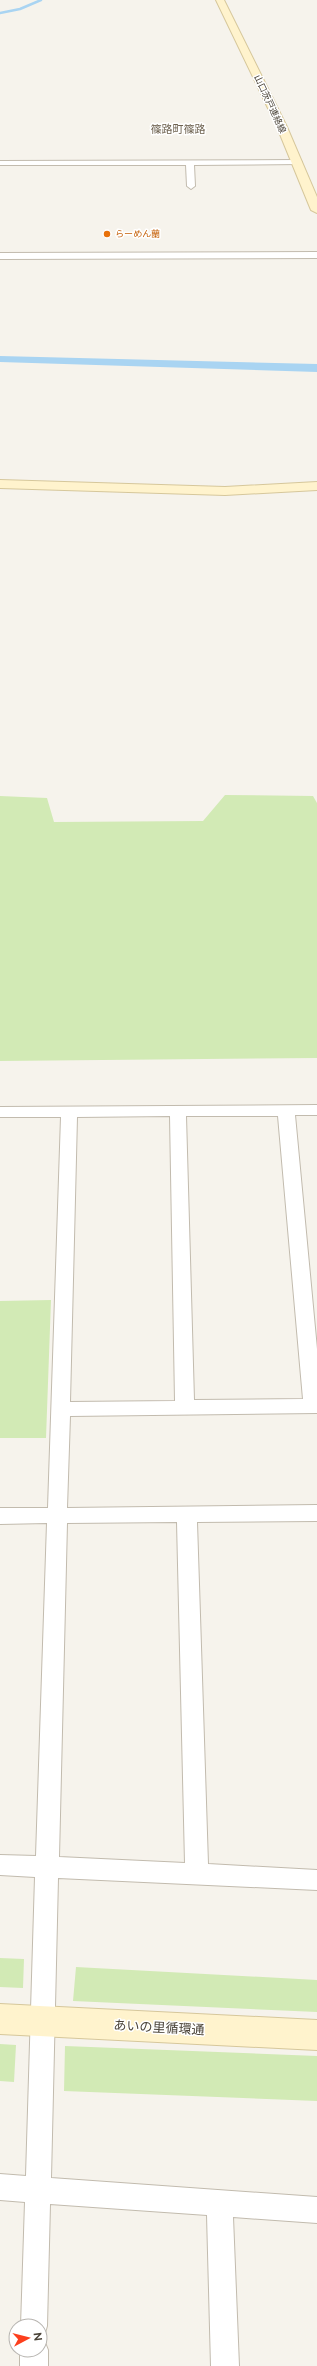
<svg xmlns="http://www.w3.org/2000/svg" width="317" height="2366" viewBox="0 0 317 2366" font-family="Raleway,'Noto Sans JP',sans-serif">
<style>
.green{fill:#d2eab5}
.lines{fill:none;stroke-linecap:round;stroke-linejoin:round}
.stream{stroke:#a9d4f2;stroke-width:2.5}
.canal{fill:#a9d4f2;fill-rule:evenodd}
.street-casing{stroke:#c2bbae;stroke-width:2}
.secondary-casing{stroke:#d6c79b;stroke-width:2}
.street{fill:#fff;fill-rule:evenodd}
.secondary{fill:#fff3cd;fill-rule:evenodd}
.food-dot{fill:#e8710a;stroke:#fff;stroke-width:1.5}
.labels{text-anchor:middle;stroke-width:3;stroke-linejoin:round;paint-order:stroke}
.far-street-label{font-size:9px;fill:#4b4439;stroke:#fff}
.far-food-label{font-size:9px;fill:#c56008;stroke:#fff;text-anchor:start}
.far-quarter-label{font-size:11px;fill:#6e6250;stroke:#fff}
.near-street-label{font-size:13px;fill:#4b4439;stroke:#fff}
</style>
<rect width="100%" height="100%" fill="#f6f3ec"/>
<!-- green -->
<path class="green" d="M225,795L313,796L317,803V1058L0,1061V796L47,798L54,822L203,821Z
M51,1300L46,1438H0V1301Z
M0,1958L24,1959L23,1988L0,1987Z
M76,1967L317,1980V2012L73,2001Z
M0,2044L16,2045L14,2082L0,2081Z
M65,2046L317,2056V2101L64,2091Z"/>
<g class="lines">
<!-- stream -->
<path class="stream" d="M0,13L20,9L41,0"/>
<!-- canal -->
<path class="canal" d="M0,356L317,364V372L0,362Z"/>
<!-- street casing -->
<g class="street-casing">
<path id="street" d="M298,160L302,162L301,164L194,165L195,186L191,189L187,186L186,165H0V161Z
M317,252V258L0,259V253Z
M317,1105V1115H295L317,1349V1413L70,1416L67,1508L317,1505V1521L197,1522L208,1864L317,1870V1890L58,1878L51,2178L317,2197V2223L233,2217L239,2366H211L207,2215L50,2204L47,2326L44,2336L40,2337V2326H21L25,2202L0,2200V2174L26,2176L35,1877L0,1875V1855L36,1856L47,1523L0,1524V1508H48L61,1117H0V1107ZM170,1116L175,1401L70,1402L77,1117ZM186,1116H278L303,1399L194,1400ZM177,1522L185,1863L59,1857L67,1523Z
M40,2339L44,2340L48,2350V2366H20V2350H40Z"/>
</g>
<!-- secondary casing -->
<g class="secondary-casing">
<path id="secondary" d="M216,0H224L287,127L317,197V213L311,210L277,127Z
M0,480L225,487L317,482V490L225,495L0,488Z
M0,2004L317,2020V2050L0,2034Z"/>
</g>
<!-- street -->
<use href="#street" class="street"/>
<!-- secondary -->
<use href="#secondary" class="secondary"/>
</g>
<!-- markers -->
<circle class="food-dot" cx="107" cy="234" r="4"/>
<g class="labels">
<!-- far-street labels -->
<g class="far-street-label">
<text transform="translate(270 104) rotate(65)" y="3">山口茨戸連絡線</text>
</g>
<!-- far-food labels -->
<g class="far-food-label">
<text x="115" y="237">らーめん蘭</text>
</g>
<!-- far-quarter labels -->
<g class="far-quarter-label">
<text x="178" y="133">篠路町篠路</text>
</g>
<!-- near-street labels -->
<g class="near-street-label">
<text transform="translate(159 2027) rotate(3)" y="5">あいの里循環通</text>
</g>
</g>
<!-- north arrow -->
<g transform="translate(28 2338) rotate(83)"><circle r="19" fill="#ffffff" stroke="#b7b4b0"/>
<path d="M0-3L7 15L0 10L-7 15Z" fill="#fc3f1d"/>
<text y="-6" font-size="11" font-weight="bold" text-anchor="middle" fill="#4b4439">N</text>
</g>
</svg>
